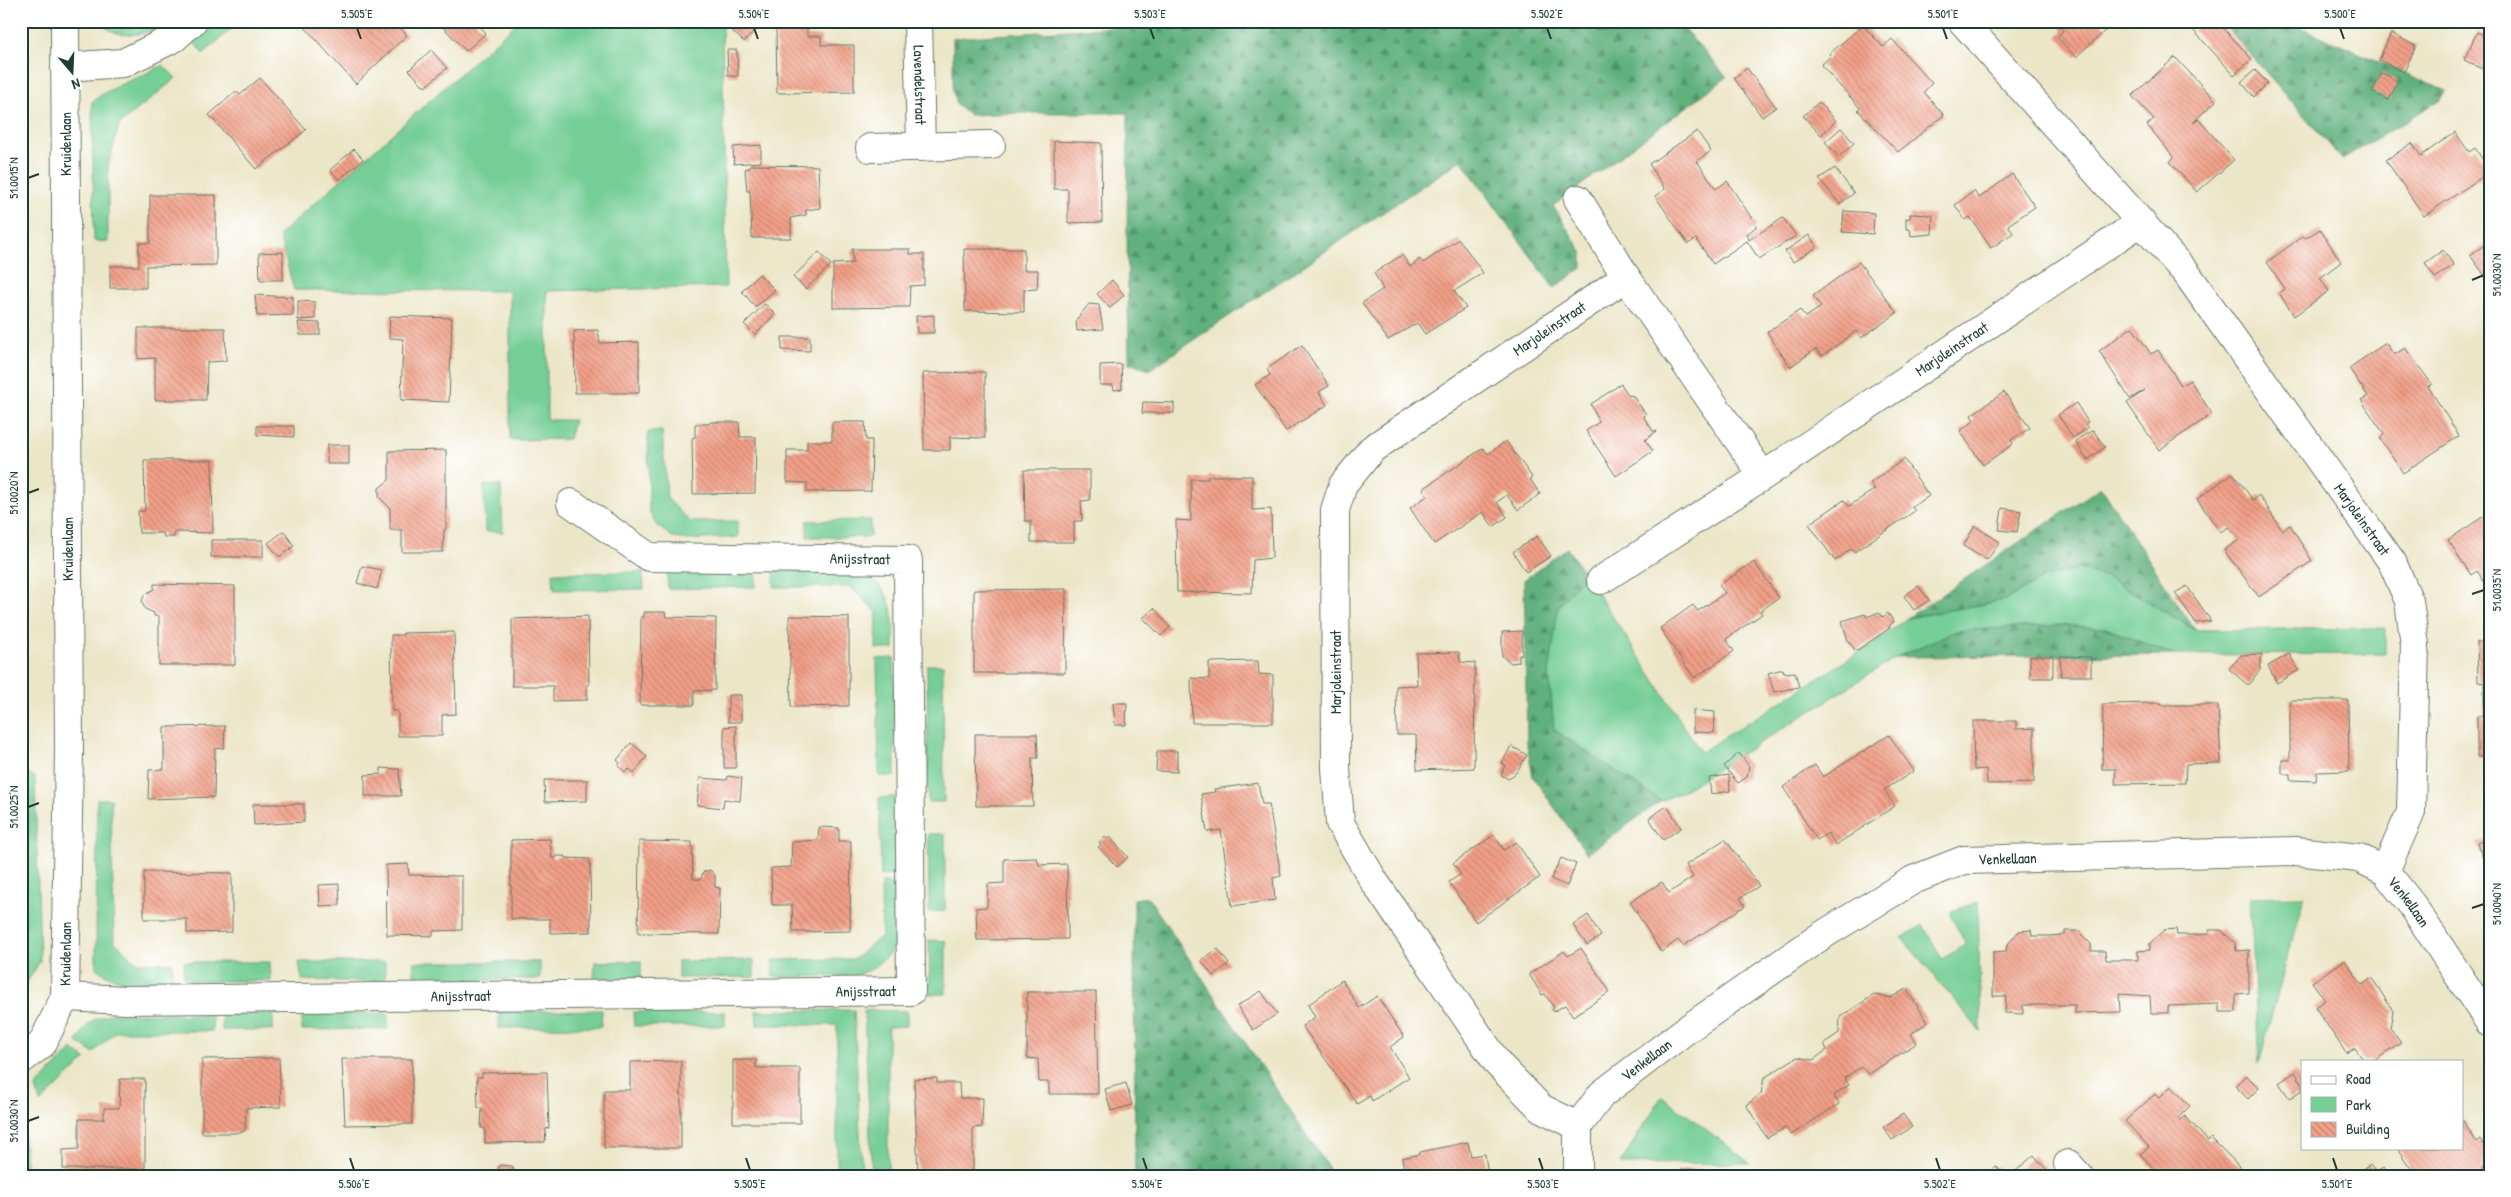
<svg xmlns="http://www.w3.org/2000/svg" width="2511" height="1197" viewBox="0 0 2511 1197" font-family="'Patrick Hand',sans-serif">
<style>
.green{fill:#75ce95;stroke:#4a8664}
.forest{fill:url(#forest-firs);stroke:#407759}
.building{fill:url(#building-back-hatch)}
.lines{fill:none;stroke-linecap:round;stroke-linejoin:round}
.minor-casing{stroke:#677868;stroke-width:30}
.minor{stroke:#fff;stroke-width:28}
.ticks{fill:none;stroke:#1f3d34;stroke-width:2}
.labels{text-anchor:middle;stroke-width:4.5;stroke-linejoin:round;paint-order:stroke}
.street-label{font-size:15px;fill:#1f3d34;stroke:#fff}
.neatline{fill:none;stroke:#1f3d34;stroke-width:2}
.ticks-label{font-size:12px;text-anchor:middle;fill:#1f3d34}
</style>
<defs>
<pattern id="forest-firs" width="22" height="20" patternUnits="userSpaceOnUse" patternTransform="scale(1.25)"><rect width="22" height="20" fill="#60b17e"/><path d="M5 1l3.5 6h-7zM16 11l3.5 6h-7z" fill="#4f9168"/></pattern>
<pattern id="building-back-hatch" width="6" height="6" patternUnits="userSpaceOnUse" patternTransform="scale(1.25)"><rect width="6" height="6" fill="#f29f87"/><path d="M-1 5l2 2M0 0l6 6M5-1l2 2" fill="none" stroke="#c3836f"/></pattern>
</defs>
<rect width="100%" height="100%" fill="#fff"/>
<filter id="ink" filterUnits="userSpaceOnUse"><feTurbulence type="fractalNoise" baseFrequency=".02" numOctaves="2"/><feDisplacementMap in="SourceGraphic" scale="10" xChannelSelector="R" yChannelSelector="G"/><feConvolveMatrix kernelMatrix="1 2 1 2 8 2 1 2 1" color-interpolation-filters="sRGB"/></filter>
<filter id="wash" filterUnits="userSpaceOnUse"><feTurbulence type="fractalNoise" baseFrequency=".0096" numOctaves="4" result="noise"/><feDisplacementMap in="SourceGraphic" scale="20" xChannelSelector="R" yChannelSelector="G"/><feGaussianBlur stdDeviation="1.12" result="paint"/><feColorMatrix in="noise" values="0 0 0 0 0 0 0 0 0 0 0 0 0 0 0 0 0 1.4 0 .05"/><feComposite in="paint" operator="in"/></filter>
<g filter="url(#wash)">
<rect width="100%" height="100%" fill="#ece6c8"/>
<!-- green -->
<path class="green" d="M99,21H167C148,37 115,41 99,21Z
M217,21H240L203,54L193,41Z
M519,21H722L726,287L547,291V420H574L569,439L510,440V291L294,290L279,235Z
M163,65L176,78L119,125L108,166V242L94,241L92,102C112,85 140,78 163,65Z
M662,431L667,498L690,522L738,521V537L688,540L674,538L657,526L649,510L648,432Z
M501,485L503,532L485,531L484,486Z
M871,520L870,537H807V521Z
M2080,569L2107,577L2195,630L2385,628V654L2174,655L2105,628L2060,625L1956,631L1897,657L1679,793L1661,801L1554,730L1549,674L1558,607L1585,574L1701,752L1877,641L1907,618L2005,600L2045,577Z
M667,571H756V587L668,589Z
M774,571H854C894,583 894,614 894,649H876L877,612L850,587H774Z
M643,572L644,589L554,590L553,573Z
M894,658L895,776H879L877,659Z
M927,665H943L944,802H928Z
M21,770L35,777L40,961L21,992Z
M895,797V875L881,876L879,798Z
M97,799H111L114,941L136,962L172,963L173,981C145,981 118,987 96,968Z
M928,834H945V911L929,912Z
M881,883H895L897,936L890,953L872,969L854,976L773,977V960L855,959L882,935Z
M2304,896L2259,1063L2250,897Z
M1978,902L1981,1032L1902,938L1923,925L1942,959L1966,945L1951,916V911Z
M929,940L946,941V994H930Z
M754,960V977L678,978V961Z
M641,961V979H594L595,962Z
M184,962H270L271,981H184Z
M299,962H385V982L302,980Z
M414,962H540V979L414,981Z
M602,1010L601,1027L499,1028V1012Z
M854,1010L862,1176H837V1025H757L756,1011Z
M864,1010L907,1011V1026L888,1027V1176H872Z
M633,1012H725V1026H634Z
M116,1013L212,1015V1031H116L93,1053L77,1042C88,1021 92,1018 116,1013Z
M273,1013V1030H222V1014Z
M388,1013V1029L302,1030V1014Z
M72,1049L86,1059L40,1103L36,1087Z
M1662,1096L1750,1163L1620,1164Z
M21,1120L23,1123L27,1176H21Z"/>
<!-- forest -->
<path class="forest" d="M1114,21H1677L1727,77L1553,206L1582,252V268L1554,288L1461,160L1149,370L1129,363L1127,233L1128,113H1021L970,115L956,104L953,91V38L1113,27Z
M2221,21H2286L2446,91L2439,101L2342,159Z
M2101,487L2195,630L2107,577L2080,569L2045,577L2005,600L1907,618Z
M1567,548L1585,574L1558,607L1549,674L1554,730L1661,801L1587,854L1533,777L1527,745L1524,580Z
M2060,625L2105,628L2174,655L1897,657L1956,631Z
M1148,897L1334,1176H1135L1134,899Z"/>
<g id="blocks">
<!-- building -->
<path class="building" d="M299,21H394L407,35L356,84Z
M448,21H475L486,33L466,51L442,26Z
M738,21H750L757,28L744,42L730,29Z
M2054,21H2100L2107,29L2076,57L2057,37L2063,31Z
M2203,21H2217L2252,59L2234,75L2193,30Z
M776,25H807V36H821V45H854V92L777,93Z
M1863,25L1883,47L1892,39L1932,83L1924,92L1944,115L1898,152L1858,110L1860,108L1821,65L1831,56L1829,54Z
M2477,32L2490,38V64L2487,71L2464,60Z
M2391,33L2416,46L2404,72L2379,60Z
M431,50L447,68L425,87L409,70Z
M727,50H737L738,76H728Z
M2175,57L2216,101L2193,122L2198,119L2234,160L2197,192L2170,162L2174,157L2147,125L2154,119L2132,96Z
M1747,68L1776,107L1762,117L1734,78Z
M2255,70L2268,83L2254,97L2241,82Z
M2382,73L2398,81L2389,100L2372,92Z
M260,78L306,130L256,169L209,115L236,91L240,95Z
M1819,102L1836,121L1821,135L1803,116Z
M1841,128L1854,143L1839,157L1825,142Z
M1697,131L1711,151L1697,161L1716,189L1727,181L1757,226L1747,234L1749,240L1783,218L1796,236L1759,259L1747,241L1713,264L1696,239L1688,244L1655,196L1665,189L1649,164Z
M2455,132L2469,152L2475,148L2489,169L2483,173L2485,175L2424,216L2386,160L2412,143L2421,156Z
M1054,141L1101,143L1102,222L1068,223V189H1054Z
M761,145V162L734,164L733,147Z
M354,149L363,159L339,180L330,170Z
M750,165L818,166L820,208L806,210V215L791,218V238H752L750,191H747L745,169L750,168Z
M1835,168L1854,193L1840,204L1819,179Z
M2012,174L2035,207L2008,225L2013,233L1991,248L1970,217L1965,220L1955,205L1974,191L1979,198Z
M150,195H216V265L146,266V288H110V266H139V243H150Z
M1844,211L1874,213L1873,234L1842,232Z
M1910,214L1933,215L1932,234L1911,236L1910,229H1906V219L1910,218Z
M2320,229L2341,262L2320,278L2329,291L2294,316L2279,293L2285,289L2267,262L2303,236L2306,238Z
M1809,235L1817,247L1793,262L1785,251Z
M1459,239L1483,273L1454,291L1466,308L1425,334L1417,323L1388,340L1362,303L1383,289L1374,273L1402,255L1410,267L1420,259L1423,263Z
M2490,241V283L2470,255Z
M852,249H910V254H924V285L910,286L909,307L833,308V264L853,263Z
M964,249H1024V270H1038L1037,289L1024,290V312L965,311Z
M2443,250L2454,265L2435,278L2425,263Z
M283,252V280H260L259,253Z
M819,252L831,265L806,289L793,277Z
M1859,262L1897,313L1861,338L1856,331L1822,356L1816,349L1790,367L1767,332L1800,310L1806,317L1821,307L1813,296Z
M759,274L775,290L755,307L742,291Z
M1112,280L1124,295L1110,308L1097,294Z
M255,295L293,297V315L257,316Z
M298,301L315,302V319L298,320Z
M765,304L775,314L755,335L744,324Z
M1089,304L1099,305L1103,329L1077,331L1076,320Z
M934,315V333H917L916,316Z
M390,316L452,318L449,402L401,400L403,339L389,338Z
M298,322L320,323V335H300Z
M2132,327L2151,354L2158,350L2181,385L2190,380L2212,414L2159,450L2127,403L2145,390L2130,399L2099,351Z
M138,328H225L226,361L207,362L206,400H155V358L138,359Z
M598,330L600,343L639,342V393H575L574,331Z
M782,337H810V351L782,350Z
M2386,343L2394,355L2405,348L2432,384L2428,386L2459,436L2403,473L2380,439L2384,434L2361,400L2368,396L2349,368Z
M1302,345L1329,386L1319,392L1327,405L1286,431L1255,385L1270,375L1267,369Z
M1121,364L1122,389L1114,390L1113,385H1100V365Z
M985,372V438L950,437V450H924L923,373Z
M1621,384L1629,396L1632,395L1646,414L1643,416L1653,431H1657L1645,440L1653,451L1616,476L1586,431L1599,422L1591,404Z
M2004,392L2030,428L2011,440L2013,444L1983,465L1960,431L1974,421L1971,415Z
M1143,402L1174,403V413H1142Z
M2076,403L2088,422L2085,424L2088,428L2073,438L2058,415Z
M710,422H739L740,437H756L755,493L693,494L692,438L695,437V424H709Z
M832,422H865L866,440H872L871,491L807,492V483L787,482V450H807V441H832Z
M257,426H294V437L257,435Z
M2093,430L2105,447L2087,460L2075,441Z
M1506,441L1532,477L1530,479L1540,494L1518,510L1507,495L1497,502L1507,517L1493,527L1483,512L1434,544L1410,508L1427,496L1423,489L1483,448L1488,454Z
M327,445H349V464H327Z
M446,450V529L444,530L443,552H402V530H390V508L379,497V488L389,480V451Z
M1904,459L1929,496L1912,507L1915,511L1854,552L1851,549L1835,561L1809,524L1844,500L1849,506L1875,489L1870,483Z
M144,460H212L213,533L175,532L174,537H164L163,533H139L138,511H145Z
M1024,470H1090V500L1081,501L1082,521H1074V542H1031V521H1025Z
M2233,473L2253,500L2259,495L2282,530L2290,525L2312,561L2259,597L2224,550L2239,540L2229,527L2220,532L2197,499Z
M1208,476H1252V510L1271,509L1272,558L1253,560L1252,593L1177,592L1176,520L1191,521V479H1208Z
M2002,508L2021,511L2017,532L1999,530Z
M2490,512V582L2486,584L2477,571L2471,575L2448,540Z
M1975,526L2000,542L1987,560L1963,546Z
M284,531L294,546L279,557L268,543Z
M1537,536L1551,556L1526,572L1513,552Z
M211,540H263V557H211Z
M1754,562L1779,598L1760,611L1762,614L1726,639L1734,651L1694,678L1660,628L1693,605L1698,611L1725,593L1719,585Z
M362,566L382,570L377,589L357,583Z
M154,584L235,586V665H159V616H154V613L145,609L142,602L144,595L154,589Z
M1918,586L1929,600L1914,610L1904,596Z
M2187,586L2211,621L2196,623L2175,593Z
M1066,589L1065,673H974V590Z
M1154,608L1170,627L1161,636L1143,618Z
M644,612H665L666,617L716,618L715,690L694,691V705H640L641,617H644Z
M1879,612L1883,617L1888,613L1894,622L1889,626L1890,628L1856,651L1848,641L1842,621L1865,614L1867,617Z
M588,616L589,685H587V700L553,701V686H512V619Z
M789,616L849,617V706L791,707Z
M1522,631V655H1519V662L1511,663L1502,656V632Z
M454,632L456,714L442,715V736H398V711H392L391,635H403V633Z
M2477,642H2490V757H2477V716H2484V683L2478,682Z
M1459,652L1460,662L1475,663L1474,768L1417,770L1416,735H1397L1396,686L1417,685L1416,653Z
M2262,654L2260,670L2248,685L2229,669L2241,655Z
M2289,654L2299,670L2277,683L2268,666Z
M2030,656H2053V678H2030Z
M2060,656L2091,657V676H2061Z
M1258,661L1259,674L1273,675V723H1192L1191,678L1209,679V662Z
M1783,669L1784,673L1795,672L1799,687L1774,692L1768,673Z
M728,695H741V722H728Z
M2290,700H2348L2349,771L2317,772L2316,781L2290,780V774H2282V760H2290Z
M1113,703H1127L1126,725H1115Z
M2161,703V705H2218L2221,763L2186,764L2185,783L2115,784L2116,769H2102L2103,704Z
M1693,710L1715,712L1714,733L1693,732Z
M1973,721H2016V729L2034,728V783L1987,784L1986,769L1974,770Z
M225,726L224,748L215,749L214,797L148,799L149,770L164,769V727Z
M736,726V768H724V727Z
M975,734H1037L1038,758H1032L1033,806H976Z
M1889,735L1914,771L1884,790L1895,806L1836,845L1828,833L1817,840L1783,787L1815,765L1823,777Z
M631,743L647,756L634,773L629,769L625,772L618,766L620,763L617,760Z
M1511,746L1527,755L1516,773L1508,779L1501,775L1505,765L1502,763Z
M1157,751H1177V772L1156,771Z
M1739,753L1749,766L1747,777L1738,783L1724,766Z
M381,768L399,769L401,796H365V775L381,774Z
M1729,775L1730,791L1711,794L1709,778Z
M728,776L742,778L740,801L724,799L723,808L697,805L700,778L727,780Z
M544,780H587V801L545,802Z
M1258,783L1262,804H1269L1281,876L1273,878L1275,900L1232,906L1221,830L1207,832L1201,794L1215,792L1214,789Z
M253,804H304V822L254,825Z
M1667,806L1681,828L1663,840L1649,818Z
M819,827L839,828V841H851L850,931L793,932L792,905H772L771,868L791,867L792,842L818,840Z
M1494,835L1504,850L1516,842L1540,877L1476,922L1449,882L1461,874L1453,863Z
M1105,837L1107,839L1110,837L1128,857L1117,867L1098,847L1101,845L1099,842Z
M2490,838V875L2477,843Z
M550,839L552,858H556V856H565L566,858L590,859L591,932L550,933V919H511V840Z
M1725,839L1759,886L1740,898L1745,906L1683,946L1678,940L1661,952L1630,902L1662,882L1669,893L1693,877L1686,865Z
M639,841L692,842L693,879H701L703,872L710,870L715,875V887L720,888L719,934L638,933Z
M1037,858L1039,865L1067,864L1068,939L977,940L976,908L987,907L988,884L1004,883V859Z
M1561,858L1576,864L1567,886L1551,879Z
M408,864L409,875L462,876V930L433,931V936L387,935L386,865Z
M144,872L232,873V932L187,933V919H144Z
M339,884L340,905L320,906L319,885Z
M1588,915L1601,936L1587,945L1573,925Z
M2176,929L2177,935H2192L2209,934V930H2221L2235,943L2236,951L2249,950V993L2236,994V1012H2219V1004L2168,1006V1013H2151L2150,996L2119,994L2120,1012L2075,1013V1005H2023V1014L2005,1013L2006,996H1993V952L2006,951L2007,945L2019,931L2031,930L2032,936H2048L2065,935V931H2078L2091,944V951H2105L2106,960H2138V951L2150,950V943L2164,930Z
M1581,948L1610,992L1573,1016L1565,1005L1553,1012L1552,1010L1554,1008L1545,994L1542,995L1529,974L1564,951L1568,956Z
M1218,949L1229,964L1213,976L1201,960Z
M2345,960L2362,985L2372,978L2393,1011L2390,1028L2401,1043L2374,1061H2364L2355,1048L2346,1053L2315,1007L2325,1000L2312,982Z
M1342,980L1359,1008L1377,996L1404,1037L1390,1047L1409,1077L1372,1101L1370,1096L1357,1104L1302,1026L1315,1017L1308,1005Z
M1906,989L1928,1022L1911,1034L1917,1043L1869,1074L1861,1067L1844,1078L1849,1085L1834,1095L1839,1104L1791,1135L1785,1128L1767,1138L1746,1105L1761,1094L1764,1078L1797,1057L1813,1060L1827,1050L1824,1043L1839,1033L1840,1017L1874,995L1890,998Z
M1261,991L1277,1014L1253,1030L1237,1006Z
M1027,992H1096L1098,1094H1049V1082H1039L1038,1059L1027,1058Z
M279,1058L281,1107L246,1108L245,1131L235,1133H202V1059Z
M342,1059H412V1124L345,1125Z
M733,1060H756V1068H800V1123H733Z
M681,1061V1148H604V1090H630V1062Z
M547,1072L549,1128L546,1129L545,1142L485,1143V1128H481L482,1108H478L477,1077H482V1073Z
M2295,1072L2302,1083V1091L2290,1099L2279,1083Z
M2246,1075L2259,1088L2248,1099L2235,1086Z
M937,1078V1083H959L960,1098H983L982,1127L973,1128V1173H918L914,1079Z
M120,1079H145V1169H63V1150L79,1149V1119H104V1108H119Z
M1126,1083L1132,1105L1111,1111L1105,1089Z
M2171,1086L2190,1106L2178,1118L2180,1120L2185,1116L2208,1141L2211,1138L2246,1173L2243,1176H2174L2172,1174L2160,1176L2140,1154L2149,1147L2125,1121L2155,1094L2159,1098Z
M1903,1114L1912,1127L1892,1140L1883,1127Z
M2462,1119L2477,1143L2481,1140L2488,1150L2483,1171L2477,1176H2416L2397,1148H2462Z
M1468,1142L1471,1156L1485,1154L1488,1176H1405L1402,1158L1420,1154V1152Z
M2034,1155L2052,1176H2010Z
M500,1165L512,1166L516,1176H494Z
M2370,1165L2376,1172L2383,1168L2389,1176H2361L2359,1172Z
M1996,1166L2005,1176H1985Z
M1681,1169L1713,1170V1172L1730,1173V1176H1682Z"/>
</g>
</g>
<g filter="url(#ink)">
<use href="#blocks" fill-opacity="0" stroke="#677868" stroke-width="1"/>
<g class="lines">
<!-- minor casing -->
<g class="minor-casing">
<g id="minor">
<path id="s1" d="M918,21L921,147"/>
<path id="s2" d="M1962,21L2187,274L2392,562L2409,601L2415,645L2411,812L2385,871"/>
<path d="M65,67L123,63L174,38L193,21"/>
<path d="M870,148L991,145"/>
<path d="M1578,199L1626,277L1763,476"/>
<path id="s3" d="M1601,580L1763,476L2141,222"/>
<path id="s4" d="M65,997L126,1000L911,991L908,560L649,557L571,503"/>
<path id="s5" d="M21,1060L42,1044L65,997L69,751L65,21"/>
<path id="s6" d="M1578,1126L1541,1108L1498,1064L1374,881L1340,823L1336,768L1335,510L1343,485L1372,449L1626,277"/>
<path d="M2068,1164L2079,1176"/>
<path id="s7" d="M1578,1176V1126L1602,1094L1686,1030L1821,936L1913,880L1964,860L2296,851L2359,858L2385,871L2412,905L2490,1023"/>
</g>
</g>
<!-- minor -->
<use href="#minor" class="minor"/>
</g>
</g>
<!-- ticks -->
<path class="ticks" d="M357,28L361,39M754,28L758,39M1150,28L1154,39M1547,28L1551,39M1943,28L1947,39M2340,28L2344,39M28,178L39,174M2472,280L2484,275M28,493L39,489M2472,594L2484,590M28,807L39,803M2472,908L2484,904M28,1121L39,1117M350,1158L354,1170M746,1158L750,1170M1143,1158L1147,1170M1539,1158L1543,1170M1936,1158L1940,1170M2333,1158L2337,1170"/>
<g class="labels">
<!-- street labels -->
<g class="street-label">
<text dy="5" stroke="none"><textPath href="#s1" startOffset="64">Lavendelstraat</textPath></text>
<text transform="translate(66 144) rotate(-90)" y="5">Kruidenlaan</text>
<text dy="5" stroke="none"><textPath href="#s6" startOffset="991">Marjoleinstraat</textPath></text>
<text dy="5" stroke="none"><textPath href="#s3" startOffset="420">Marjoleinstraat</textPath></text>
<text dy="5" stroke="none"><textPath href="#s2" startOffset="640">Marjoleinstraat</textPath></text>
<text transform="translate(68 549) rotate(-90)" y="5">Kruidenlaan</text>
<text transform="translate(860 559) rotate(1)" y="5">Anijsstraat</text>
<text transform="translate(1336 672) rotate(-90)" y="5">Marjoleinstraat</text>
<text dy="5" stroke="none"><textPath href="#s7" startOffset="566">Venkellaan</textPath></text>
<text dy="5" stroke="none"><textPath href="#s7" startOffset="986">Venkellaan</textPath></text>
<text dy="5" stroke="none"><textPath href="#s5" startOffset="122">Kruidenlaan</textPath></text>
<text dy="5" stroke="none"><textPath href="#s4" startOffset="801">Anijsstraat</textPath></text>
<text dy="5" stroke="none"><textPath href="#s4" startOffset="396">Anijsstraat</textPath></text>
<text dy="5" stroke="none"><textPath href="#s7" startOffset="146">Venkellaan</textPath></text>
</g>
</g>
<!-- margin -->
<rect width="2511" height="1197" fill="none" stroke="#fff" stroke-width="55"/>
<!-- legend -->
<rect x="2301" y="1060" width="162" height="90" fill="#ffffff" stroke="#a5b1ae"/>
<rect x="2311" y="1076" width="25" height="8" fill="#ffffff" stroke="#a5b1ae"/>
<text x="2346" y="1084" font-size="15" fill="#1f3d34">Road</text>
<rect x="2311" y="1097" width="25" height="15" fill="#75ce95" stroke="#a5b1ae"/>
<text x="2346" y="1110" font-size="15" fill="#1f3d34">Park</text>
<rect x="2311" y="1122" width="25" height="15" fill="url(#building-back-hatch)" stroke="#a5b1ae"/>
<text x="2346" y="1134" font-size="15" fill="#1f3d34">Building</text>
<!-- north arrow -->
<g transform="translate(72 72) rotate(161)" stroke="#ffffff" stroke-width="4" paint-order="stroke">
<path d="M0-4L9 19L0 12L-9 19Z" fill="#1f3d34"/>
<text y="-8" font-size="14" font-weight="bold" text-anchor="middle" fill="#1f3d34">N</text>
</g>
<rect x="28" y="28" width="2456" height="1142" class="neatline"/>
<g class="ticks-label">
<text x="357" y="18">5.505°E</text>
<text x="754" y="18">5.504°E</text>
<text x="1150" y="18">5.503°E</text>
<text x="1547" y="18">5.502°E</text>
<text x="1943" y="18">5.501°E</text>
<text x="2340" y="18">5.500°E</text>
<text transform="translate(14 178) rotate(-90)" y="4">51.0015°N</text>
<text transform="translate(2497 275) rotate(-90)" y="4">51.0030°N</text>
<text transform="translate(14 493) rotate(-90)" y="4">51.0020°N</text>
<text transform="translate(2497 590) rotate(-90)" y="4">51.0035°N</text>
<text transform="translate(14 807) rotate(-90)" y="4">51.0025°N</text>
<text transform="translate(2497 904) rotate(-90)" y="4">51.0040°N</text>
<text transform="translate(14 1121) rotate(-90)" y="4">51.0030°N</text>
<text x="354" y="1188">5.506°E</text>
<text x="750" y="1188">5.505°E</text>
<text x="1147" y="1188">5.504°E</text>
<text x="1543" y="1188">5.503°E</text>
<text x="1940" y="1188">5.502°E</text>
<text x="2337" y="1188">5.501°E</text>
</g>
</svg>
